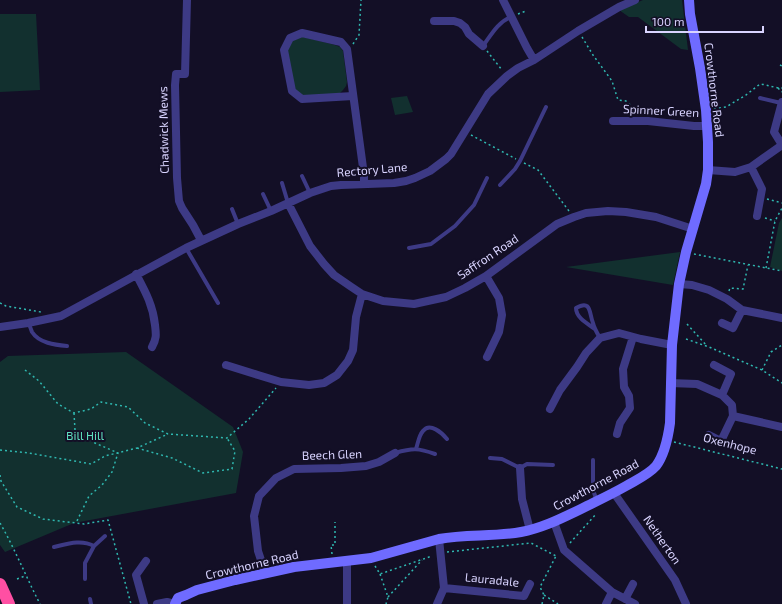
<svg xmlns="http://www.w3.org/2000/svg" width="782" height="604" viewBox="0 0 782 604" font-family="'Exo 2',sans-serif">
<style>
.green{fill:#12302f}
.lines{fill:none;stroke-linecap:round;stroke-linejoin:round}
.path{stroke:#2fb8b0;stroke-width:1.5;stroke-dasharray:2 3;stroke-linecap:butt}
.lane{stroke:#3d3a85;stroke-width:4}
.street{stroke:#3d3a85;stroke-width:8}
.secondary{stroke:#6f6bff;stroke-width:10}
.highway{stroke:#ff4fa3;stroke-width:12}
.labels{text-anchor:middle;stroke-width:4;stroke-linejoin:round;paint-order:stroke}
.street-label{font-size:12px;fill:#d9d4ff;stroke:#130f26}
.park-label{font-size:12px;fill:#5fe0c0;stroke:#130f26}
</style>
<rect width="100%" height="100%" fill="#130f26"/>
<!-- green -->
<path class="green" d="M643,0H682L688,50L681,49L638,17H629L619,10Z
M0,14H36L40,90L0,92Z
M300,36L335,45L340,47L343,51L347,82L346,86L343,90L340,93L334,94L308,97L295,92L286,53L291,39Z
M407,96L413,112L395,115L391,98Z
M782,218V271L770,267L779,223Z
M680,252L673,285L566,267Z
M126,352L233,427L243,452L236,493L74,523L5,552L0,545V362L8,356Z"/>
<g class="lines">
<!-- path -->
<path class="path" d="M518,14L526,11
M582,37L593,55L612,81L618,100L626,101L639,113
M353,44L359,35L361,0
M487,51L502,70
M780,65L782,66
M778,88L782,92
M714,109L726,107L746,95L760,84C768,85 775,88 782,88
M471,135L516,159
M524,163L538,170L569,211
M767,199L782,203
M765,218L775,221
M694,254L782,271
M766,268L775,221L782,208
M729,291L730,288L743,289L748,265
M0,303L6,306L41,312
M687,324L707,346
M686,339L709,347L762,370L782,383
M25,370L39,381L58,404L74,413L91,409L101,402L128,407L145,423L168,434L227,438L249,419L276,388
M762,370L771,352L782,345
M74,413L75,430L95,443L118,453L112,472L102,485L89,496L76,523
M674,442L782,469
M137,448L172,458L203,473L232,469L235,451L227,438
M0,450L29,453L91,464L105,456L137,448L168,434
M0,475L1,481L17,507L43,519L84,524L108,520L131,604
M0,523C15,549 26,577 40,604
M570,543L596,514
M447,552L531,543L556,556
M332,554L331,545H335V522
M375,566L380,574L432,556
M380,574L388,597L386,604
M17,579L25,576
M544,595L558,604
M388,597L422,560
M542,604L544,595L540,587L556,556"/>
<!-- lane -->
<path class="lane" d="M483,46C491,35 498,22 511,17
M760,98L781,103
M302,176L310,193
M282,183L288,203
M500,185L515,169L520,161L546,107
M263,194L271,211
M232,209L238,224
M186,248L218,303
M409,248L431,244L455,226L474,205L487,178
M28,323C30,326 31,329 32,332C39,343 55,345 67,346
M595,329C588,324 576,318 576,308C592,299 589,314 593,323C594,328 597,333 600,338
M416,449C418,443 419,435 423,431C430,422 442,433 447,439
M395,453C413,448 418,448 435,454
M490,458L502,459L520,468L527,464L553,465
M593,460V490L597,501
M54,547C67,544 81,539 94,546
M85,579V563L94,546L105,536
M90,599L91,604"/>
<!-- street -->
<path class="street" d="M187,0L185,74H176L175,85L177,178L179,201L182,208L193,225L201,240
M503,0L527,48L534,60
M434,21H454L460,23L465,27L469,34L483,46
M353,96L302,99L292,91L284,50L290,38L302,33L341,42L347,49L364,175V184
M782,102L774,132L782,145
M613,121H648L694,126H707
M751,167L762,189L757,216
M708,170L735,172L751,167L782,145
M288,203L310,246L324,264L334,275L350,286L362,294L383,301L414,304L446,297L465,288L486,276L557,224L574,217L586,213L608,211L626,212L656,217L693,229
M136,274C145,291 153,305 155,325C156,334 157,338 152,347
M486,276L499,298L502,315L499,332L487,357
M679,284L692,285L709,290L727,299L742,310L782,318
M722,323L733,328L742,310
M0,327L28,323L61,316L186,248L238,224L271,211L310,193L331,186L341,185L394,183L406,181L415,178L430,171L446,159L451,154L488,94L507,76L518,68L534,60L578,31L619,7L635,0
M226,365L258,375L281,382L309,385L324,383L337,375L348,361L353,350L356,317L362,294
M714,365L731,374L722,395
M670,383L697,384L722,395L732,405L733,416L782,427
M550,409L560,390L577,367L586,353L600,338L619,333L641,339L672,345
M617,434L620,423L630,408L629,396L624,387L623,369L633,337
M709,435L721,441L733,416
M520,468L522,499L530,530
M614,493L675,580L686,604
M554,522L564,550L612,592L635,604
M347,561V604
M265,572L258,551L254,516L259,496L276,478L294,469L341,468L366,466L379,462L395,453
M444,588L524,596L530,584
M625,599L633,584
M144,604L136,575L146,561
M157,604L167,602L175,604
M437,604L444,588L439,539
M606,604L612,592"/>
<!-- secondary -->
<path class="secondary" d="M175,604L178,598L186,595L197,590L235,580L294,567L371,558L439,539C466,534 494,537 521,532C543,528 562,518 583,508C597,501 612,494 626,486C636,480 648,475 656,466C665,454 668,438 670,423L672,345L679,284L686,252L706,184L708,170V142L706,110L700,68L690,14L689,0"/>
<!-- highway -->
<path class="highway" d="M0,584L9,604"/>
</g>
<g class="labels">
<!-- street labels -->
<g class="street-label">
<text transform="translate(714 90) rotate(83)" y="4">Crowthorne Road</text>
<text transform="translate(661 111) rotate(3)" y="4">Spinner Green</text>
<text transform="translate(164 130) rotate(-91)" y="4">Chadwick Mews</text>
<text transform="translate(372 170) rotate(-5)" y="4">Rectory Lane</text>
<text transform="translate(488 257) rotate(-34)" y="4">Saffron Road</text>
<text transform="translate(730 444) rotate(14)" y="4">Oxenhope</text>
<text transform="translate(332 455) rotate(-2)" y="4">Beech Glen</text>
<text transform="translate(596 485) rotate(-28)" y="4">Crowthorne Road</text>
<text transform="translate(662 540) rotate(55)" y="4">Netherton</text>
<text transform="translate(252 565) rotate(-13)" y="4">Crowthorne Road</text>
<text transform="translate(492 580) rotate(6)" y="4">Lauradale</text>
</g>
<!-- park labels -->
<g class="park-label">
<text x="85" y="440">Bill Hill</text>
</g>
</g>
<!-- scale -->
<path d="M646 26v6h117v-6" fill="none" stroke="#d9d4ff" stroke-width="2"/>
<text x="652" y="26" font-size="12" fill="#d9d4ff" stroke="#130f26" stroke-width="3" paint-order="stroke">100 m</text>
</svg>
